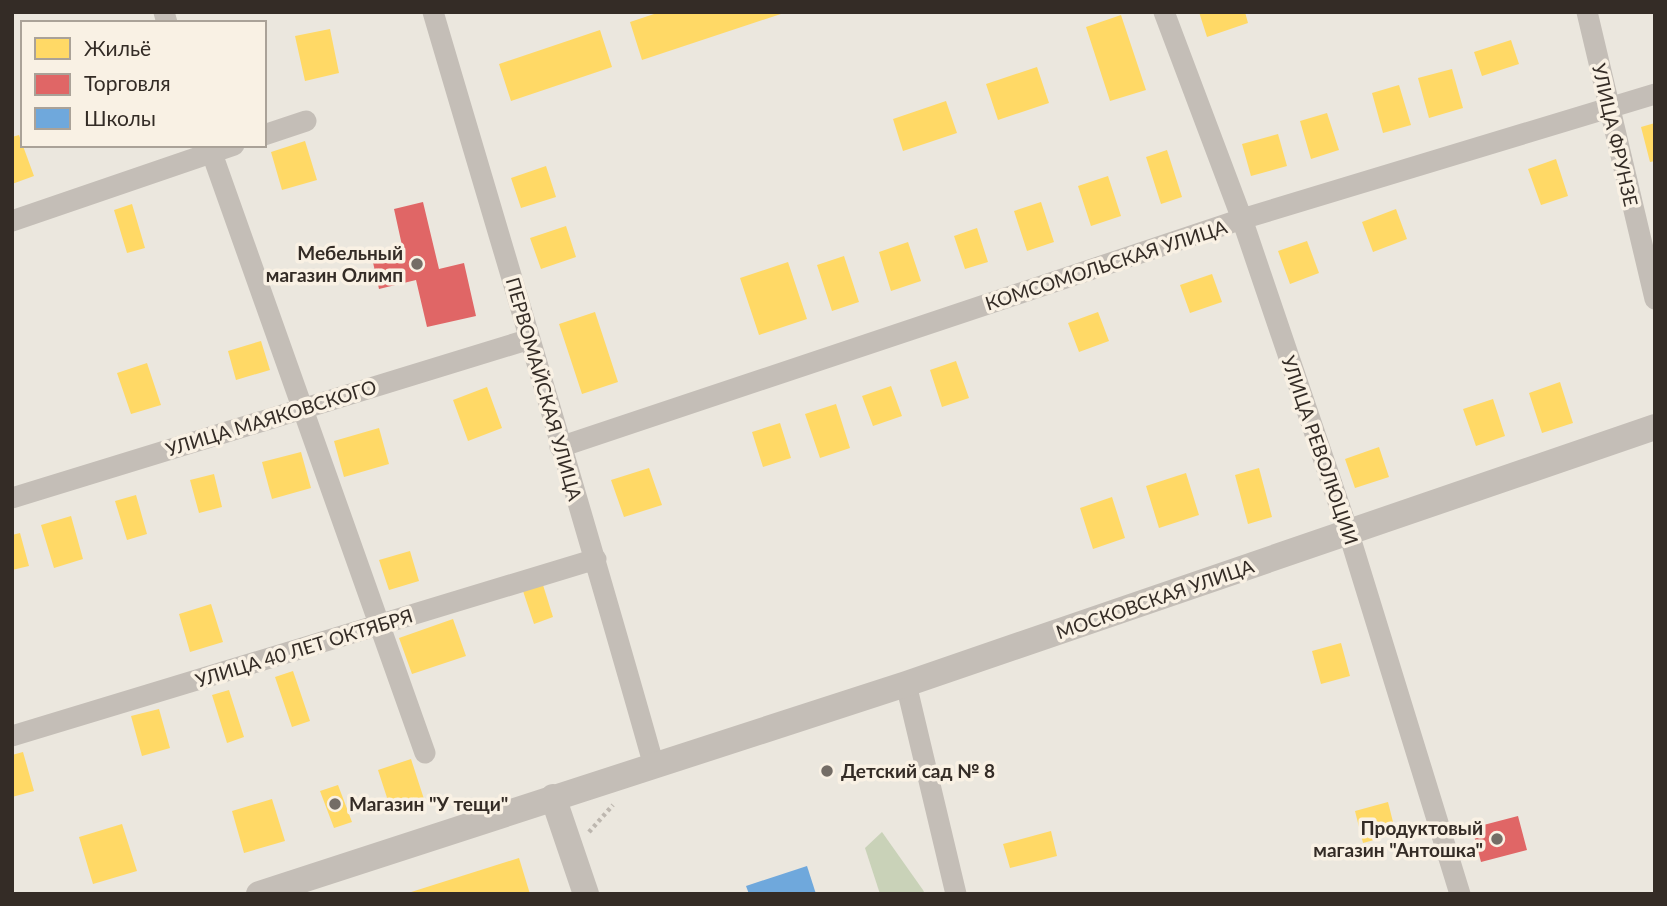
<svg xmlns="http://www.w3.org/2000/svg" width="1667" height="906" viewBox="0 0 1667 906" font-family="Lato,sans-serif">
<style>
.green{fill:#c9d2b8}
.homes{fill:#ffd966}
.shops{fill:#e06666}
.schools{fill:#6fa8dc}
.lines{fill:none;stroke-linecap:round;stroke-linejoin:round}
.path{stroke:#bdb7af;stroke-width:4.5;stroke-dasharray:3.5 3.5;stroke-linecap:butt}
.minor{stroke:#c4beb7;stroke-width:21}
.tertiary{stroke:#c4beb7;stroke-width:26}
.poi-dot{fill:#746d66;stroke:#f9f1e4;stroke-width:2.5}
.labels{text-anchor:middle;stroke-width:7;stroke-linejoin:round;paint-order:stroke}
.street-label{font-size:19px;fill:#342c26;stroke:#f9f1e4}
.poi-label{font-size:19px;font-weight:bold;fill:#342c26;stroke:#f9f1e4;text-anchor:end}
</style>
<rect width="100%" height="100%" fill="#ebe7de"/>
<!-- green -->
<path class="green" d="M882,832L923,890L925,894H880L865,848Z"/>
<!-- homes -->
<path class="homes" d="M660,12H784V13L642,60L630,22Z
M1199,12H1245L1248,23L1207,37Z
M1121,15L1146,90L1110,101L1086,27Z
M330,29L339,73L305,81L295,36Z
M600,30L612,67L511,101L499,64Z
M1511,40L1519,64L1482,76L1474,52Z
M1037,67L1049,103L998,120L986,84Z
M1452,69L1463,108L1429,118L1418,78Z
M1399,85L1411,125L1383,133L1372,93Z
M946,101L957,133L903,151L893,119Z
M1327,113L1339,150L1311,159L1300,121Z
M1655,123V161L1650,162L1641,127Z
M1278,134L1287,166L1251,176L1242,144Z
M19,135L34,176L12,184V137Z
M305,141L317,180L282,190L271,152Z
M1167,150L1182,197L1161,204L1146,157Z
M1556,159L1568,196L1541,205L1528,169Z
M546,166L556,197L521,208L511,178Z
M1108,176L1121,216L1091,226L1078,186Z
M1041,202L1054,242L1027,251L1014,211Z
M132,204L145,248L127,253L114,210Z
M1396,209L1407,239L1373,252L1362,222Z
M566,226L576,257L541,269L530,238Z
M977,228L988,262L965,269L954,236Z
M1307,241L1319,273L1290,284L1278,251Z
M908,242L921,281L891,291L879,252Z
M844,256L859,302L832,311L817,265Z
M788,262L807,319L759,335L740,278Z
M1212,274L1222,302L1190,313L1180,285Z
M595,312L618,382L582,394L559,324Z
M1098,312L1109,341L1079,352L1068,323Z
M261,341L270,370L236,380L228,351Z
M956,361L969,398L942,407L930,370Z
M147,363L161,405L131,414L117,373Z
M1560,382L1573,423L1542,433L1529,393Z
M891,386L902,416L873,426L862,396Z
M487,387L502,428L468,441L453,400Z
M1493,399L1505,436L1476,446L1463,409Z
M836,404L850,448L820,458L805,414Z
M780,423L791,458L763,467L752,432Z
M379,428L389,464L344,477L334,441Z
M1379,447L1389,477L1355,488L1345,459Z
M301,452L311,488L272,499L262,462Z
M649,468L662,505L624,517L611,480Z
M1259,468L1272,517L1248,524L1235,475Z
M1186,473L1199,515L1159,528L1146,486Z
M214,474L222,507L199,513L190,480Z
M136,495L147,534L127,540L115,501Z
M1112,497L1125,538L1093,549L1080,508Z
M71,516L83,559L54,568L41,525Z
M20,533L29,566L12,570V535Z
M410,551L419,581L389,590L379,560Z
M543,585L553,617L534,624L523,591Z
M211,604L223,642L190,652L179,614Z
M453,619L466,656L412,674L399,638Z
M1341,643L1350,676L1321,684L1312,651Z
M293,671L310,721L292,727L275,677Z
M229,690L244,737L227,743L212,695Z
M159,709L170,748L142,756L131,716Z
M23,752L34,791L12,797V755Z
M411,759L424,799L391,810L378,770Z
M338,785L352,822L334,828L320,791Z
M272,799L285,841L244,853L232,811Z
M1388,802L1396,834L1363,843L1355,811Z
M122,824L137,871L93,884L79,837Z
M1051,831L1057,856L1010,868L1003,844Z
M519,858L530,894H408V893Z"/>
<!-- shops -->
<path class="shops" d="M423,202L439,269L464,263L476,316L427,327L416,280L379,289L372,258L403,250L394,209Z
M1518,816L1527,850L1481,862L1472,828Z"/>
<!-- schools -->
<path class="schools" d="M807,866L816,894H749L746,886Z"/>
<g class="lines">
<!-- path -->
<path class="path" d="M589,832L613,805"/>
<!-- minor -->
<path class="minor" d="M164,12L167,23
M433,12C507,263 583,514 654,766
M1164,12L1242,219L1349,534L1460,894
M1587,12L1655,299
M264,135L306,121
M209,145L425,753
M12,221L234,145
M560,447L1242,219L1655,94
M12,498L530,339
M906,684L956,894
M12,736L596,559"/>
<!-- tertiary -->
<path class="tertiary" d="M553,797L586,894
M259,894L906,684L1655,427"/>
</g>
<!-- markers -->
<g class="poi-dot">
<circle cx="417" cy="264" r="7"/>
<circle cx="827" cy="771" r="7"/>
<circle cx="335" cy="804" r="7"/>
<circle cx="1497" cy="839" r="7"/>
</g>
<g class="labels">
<!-- street labels -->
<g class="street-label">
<text transform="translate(1615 135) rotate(77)" y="7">УЛИЦА ФРУНЗЕ</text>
<text transform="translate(1106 265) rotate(-18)" y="7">КОМСОМОЛЬСКАЯ УЛИЦА</text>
<text transform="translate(544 389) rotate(74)" y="7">ПЕРВОМАЙСКАЯ УЛИЦА</text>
<text transform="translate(271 418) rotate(-17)" y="7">УЛИЦА МАЯКОВСКОГО</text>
<text transform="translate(1320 450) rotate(71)" y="7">УЛИЦА РЕВОЛЮЦИИ</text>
<text transform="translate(1155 599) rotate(-19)" y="7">МОСКОВСКАЯ УЛИЦА</text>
<text transform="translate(304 648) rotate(-17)" y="7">УЛИЦА 40 ЛЕТ ОКТЯБРЯ</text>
</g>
<!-- poi labels -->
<g class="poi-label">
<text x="403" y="260">Мебельный<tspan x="403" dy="22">магазин Олимп</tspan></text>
<text x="841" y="778" text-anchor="start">Детский сад № 8</text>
<text x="349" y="811" text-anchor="start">Магазин "У тещи"</text>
<text x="1483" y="835">Продуктовый<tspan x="1483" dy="22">магазин "Антошка"</tspan></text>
</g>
</g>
<!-- border -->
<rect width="1667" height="906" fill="none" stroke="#342c26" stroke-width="28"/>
<!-- legend -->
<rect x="21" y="21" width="245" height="126" fill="#f9f1e4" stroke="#aaa298" stroke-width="2"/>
<rect x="35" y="38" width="35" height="21" fill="#ffd966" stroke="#aaa298" stroke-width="2"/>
<text x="84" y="56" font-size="21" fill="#342c26">Жильё</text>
<rect x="35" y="74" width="35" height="21" fill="#e06666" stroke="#aaa298" stroke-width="2"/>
<text x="84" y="91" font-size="21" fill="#342c26">Торговля</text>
<rect x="35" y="108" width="35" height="21" fill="#6fa8dc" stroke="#aaa298" stroke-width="2"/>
<text x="84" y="126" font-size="21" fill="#342c26">Школы</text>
</svg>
